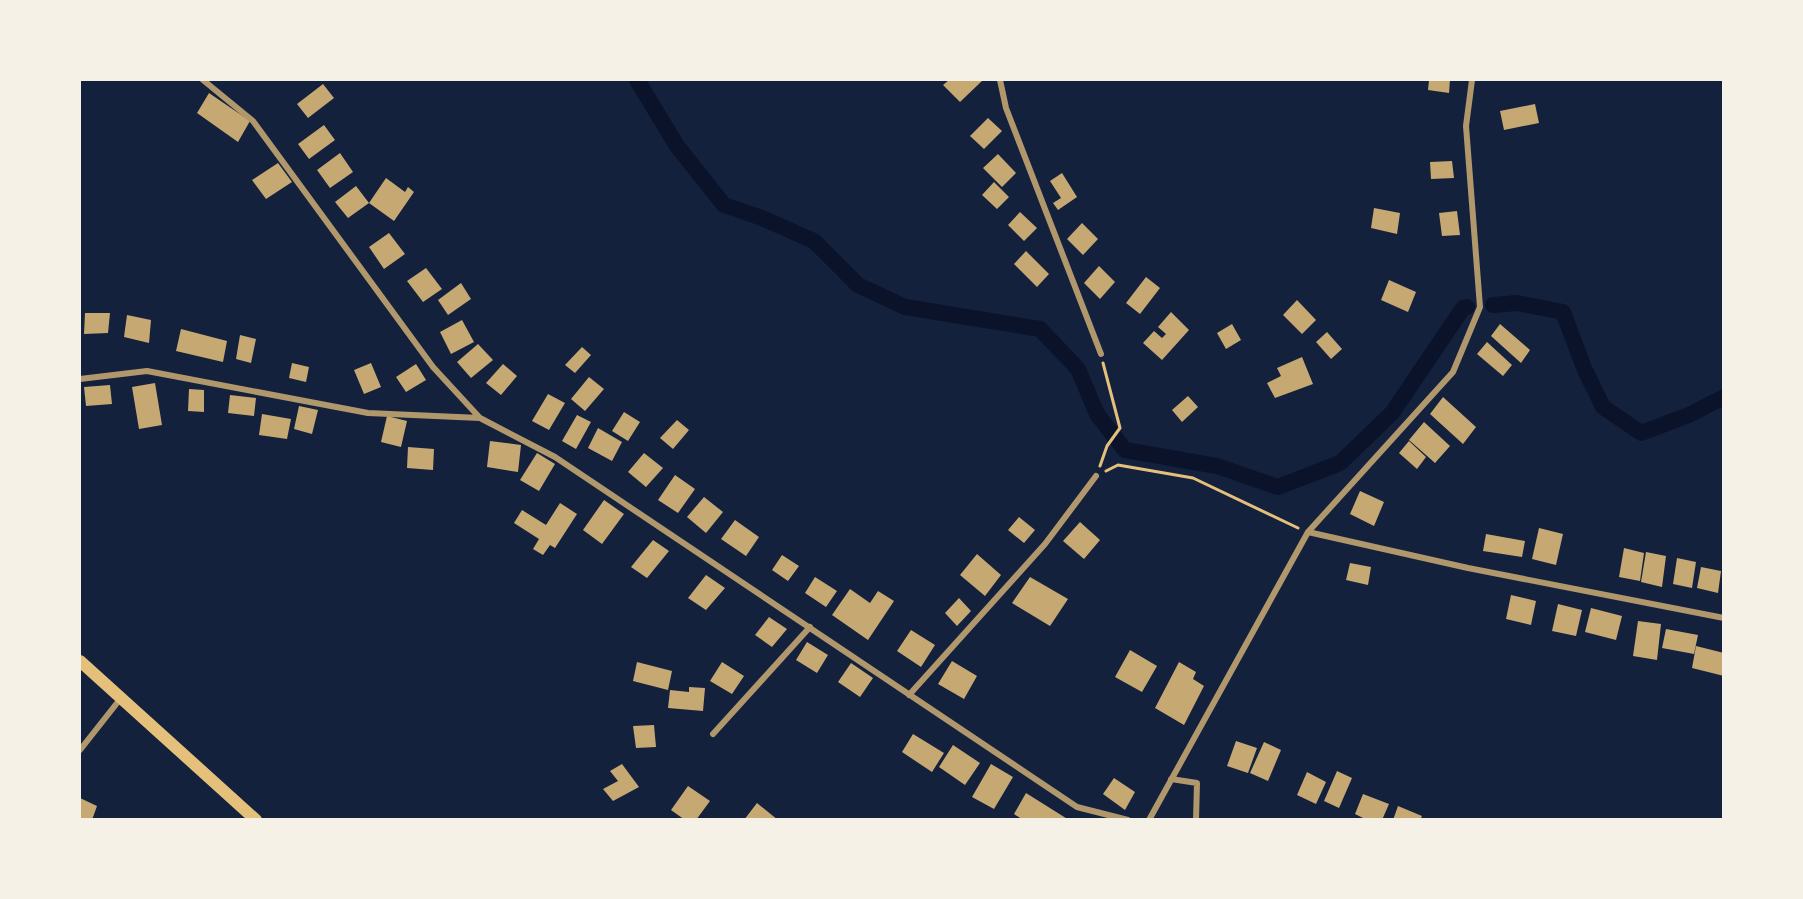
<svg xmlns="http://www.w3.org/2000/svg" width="1803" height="899" viewBox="0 0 1803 899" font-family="'Noto Serif',serif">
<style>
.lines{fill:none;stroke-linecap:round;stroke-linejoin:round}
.canal{stroke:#0b132b;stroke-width:16}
.building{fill:#c6a872}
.path{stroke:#e5c07b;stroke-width:3}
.minor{stroke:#b1986c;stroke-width:6}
.trunk{stroke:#e5c07b;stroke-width:12}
</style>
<rect width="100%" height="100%" fill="#14213d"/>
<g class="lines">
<!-- canal -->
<path class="canal" d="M637,80L677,146L724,205L762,218L814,241L858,285L905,307L1040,329L1078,369L1097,414L1125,450L1217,466L1278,487L1340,463L1392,413L1463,308L1467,307
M1493,305L1517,303L1563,312L1584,368L1603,407L1641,433L1689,415L1724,397"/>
</g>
<!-- building -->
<path class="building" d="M949,80H983L960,102L943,85Z
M1429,80H1450L1449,93L1428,90Z
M323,84L334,98L308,118L297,104Z
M209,93L250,121L238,142L197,113Z
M1535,104L1539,123L1504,130L1500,111Z
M988,118L1002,131L984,149L970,136Z
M324,125L335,140L309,159L298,144Z
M340,153L353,172L330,188L317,170Z
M998,154L1016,173L1002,187L983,168Z
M1452,161L1454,178L1431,179L1430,162Z
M278,163L292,182L266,199L252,180Z
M1062,173L1077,197L1058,210L1053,203L1061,198L1050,181Z
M386,178L405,192L408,187L414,192L394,221L369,203Z
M994,182L1009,197L997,209L982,195Z
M356,186L369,203L348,218L335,202Z
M1374,208L1400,213L1397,234L1371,228Z
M1457,211L1460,235L1442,236L1439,213Z
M1020,212L1037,228L1024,241L1008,225Z
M1082,223L1098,239L1083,255L1067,239Z
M389,233L405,254L384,269L369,247Z
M1026,251L1049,274L1037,287L1014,264Z
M1099,266L1115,282L1100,299L1084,283Z
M426,268L442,289L423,302L407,281Z
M1146,277L1160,288L1140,314L1126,303Z
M1389,280L1416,292L1408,312L1381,300Z
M461,283L471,299L448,315L438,300Z
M1297,300L1316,320L1302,334L1283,315Z
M1171,312L1189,330L1162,360L1143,343L1154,331L1162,338L1166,334L1158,327Z
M85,313H110L108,333L84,334Z
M127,315L151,320L149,343L124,337Z
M462,320L474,342L451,354L440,332Z
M1232,324L1241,340L1226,349L1217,333Z
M1500,324L1530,350L1521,363L1491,336Z
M181,329L227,341L223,362L176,351Z
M1327,332L1342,349L1331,359L1316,342Z
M240,335L256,339L251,363L236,359Z
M1487,342L1512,365L1503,376L1477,354Z
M478,344L493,360L471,378L457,362Z
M582,347L591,355L575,373L565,365Z
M1302,357L1313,384L1275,398L1267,383L1281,376L1277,368Z
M292,363L309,367L306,382L289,378Z
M371,363L381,387L364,394L354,370Z
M416,364L426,380L406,392L396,377Z
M503,364L517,376L501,395L486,383Z
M589,377L604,389L585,411L571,399Z
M155,383L162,425L139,429L132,387Z
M110,385L112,404L86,406L84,387Z
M189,389L204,390V412L188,411Z
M548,394L565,403L549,430L532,421Z
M230,395L256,398L254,416L228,413Z
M1188,396L1198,407L1182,422L1172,410Z
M1443,397L1476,427L1463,444L1430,414Z
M299,406L318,410L312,434L294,429Z
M624,412L640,422L628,441L612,431Z
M262,414L291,419L287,439L259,435Z
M577,415L591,422L576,449L562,441Z
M387,416L407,421L401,447L381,442Z
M677,420L689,430L673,449L660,438Z
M1424,422L1450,446L1435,463L1409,440Z
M598,428L622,442L612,461L588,448Z
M490,441L521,445L518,472L487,467Z
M1409,441L1426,457L1417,469L1399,453Z
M408,447L434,449L433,470L407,468Z
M537,453L555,464L539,491L520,480Z
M644,453L663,468L646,487L628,472Z
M675,475L695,489L678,513L658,500Z
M1360,491L1384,502L1374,526L1350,514Z
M704,497L723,512L706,533L687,517Z
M604,500L624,514L602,544L583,530Z
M560,503L577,514L555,548L550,545L543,555L533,549L539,539L514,523L522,510L546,525Z
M1019,517L1035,530L1024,543L1008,530Z
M735,520L759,537L746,556L721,539Z
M1080,522L1100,540L1084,559L1063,541Z
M1539,528L1563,534L1556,565L1532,559Z
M1486,534L1525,541L1522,557L1483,551Z
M653,540L669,551L647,578L631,567Z
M1624,548L1644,553L1640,581L1619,577Z
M1646,552L1666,556L1662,587L1641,582Z
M977,554L1001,575L985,596L960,575Z
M782,555L799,566L788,581L772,570Z
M1677,558L1696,562L1692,588L1673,584Z
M1350,563L1371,567L1368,585L1346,580Z
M1701,567L1721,571L1718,593L1697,588Z
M706,575L725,588L706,610L688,598Z
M815,577L837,591L826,607L805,593Z
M1030,577L1068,599L1050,626L1012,603Z
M850,589L870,603L878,591L894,601L868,640L832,615Z
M1511,595L1536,601L1531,625L1506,619Z
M959,598L971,611L957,626L945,613Z
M1558,604L1582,610L1576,636L1552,631Z
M1591,608L1622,616L1616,640L1585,632Z
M769,617L787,629L772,647L755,635Z
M1638,621L1661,624L1657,660L1633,656Z
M1666,629L1698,635L1694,654L1662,648Z
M911,630L935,645L921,667L897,651Z
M807,642L828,655L817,673L796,660Z
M1696,646L1724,653V676L1692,668Z
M1130,650L1157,666L1142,692L1115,677Z
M952,661L977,676L964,699L938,684Z
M637,662L672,671L668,690L633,681Z
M722,662L744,676L732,694L710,681Z
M1179,662L1196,672L1193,679L1204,686L1184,725L1155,708Z
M851,663L873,678L860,697L838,682Z
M689,687L705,688L703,711L668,708L670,690L689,692Z
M654,725L656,747L636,748L633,726Z
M913,734L944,753L932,772L902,752Z
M1236,741L1257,748L1248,773L1227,766Z
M1264,742L1281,750L1268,781L1250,773Z
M953,745L980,763L965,785L939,767Z
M622,764L639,787L613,801L603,789L618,781L610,771Z
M991,764L1013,777L994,809L972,797Z
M1337,771L1352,778L1339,808L1324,801Z
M1307,772L1326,782L1316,804L1297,795Z
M1114,778L1135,792L1125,810L1103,794Z
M688,786L710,801L696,820H685L671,810Z
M1026,793L1069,820H1023L1014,814Z
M1363,794L1389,804L1382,820H1367L1355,814Z
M80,798L97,806L92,820H80Z
M757,803L778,820H744Z
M1398,806L1422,816L1420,820H1393Z"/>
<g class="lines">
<!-- path -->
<path class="path" d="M1100,466L1107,446L1120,428L1103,363
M1106,471L1118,465L1193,478L1298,528"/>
<!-- minor -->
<path class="minor" d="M203,80L253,121L433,367L480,418L555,457L1077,807L1128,820
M1000,80L1006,108L1101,354
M80,379L147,371L368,413L480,418
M1308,532L1468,568L1724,618
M909,695L1045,544L1096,476
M713,734L810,627
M80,750L121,698
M1171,779L1197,783L1196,820
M1149,820L1308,532L1453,372L1480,307L1466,126L1472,80"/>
<!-- trunk -->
<path class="trunk" d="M80,661L256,820"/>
</g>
<!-- border -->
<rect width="1803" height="899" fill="none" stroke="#f6f1e7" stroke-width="162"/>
</svg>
